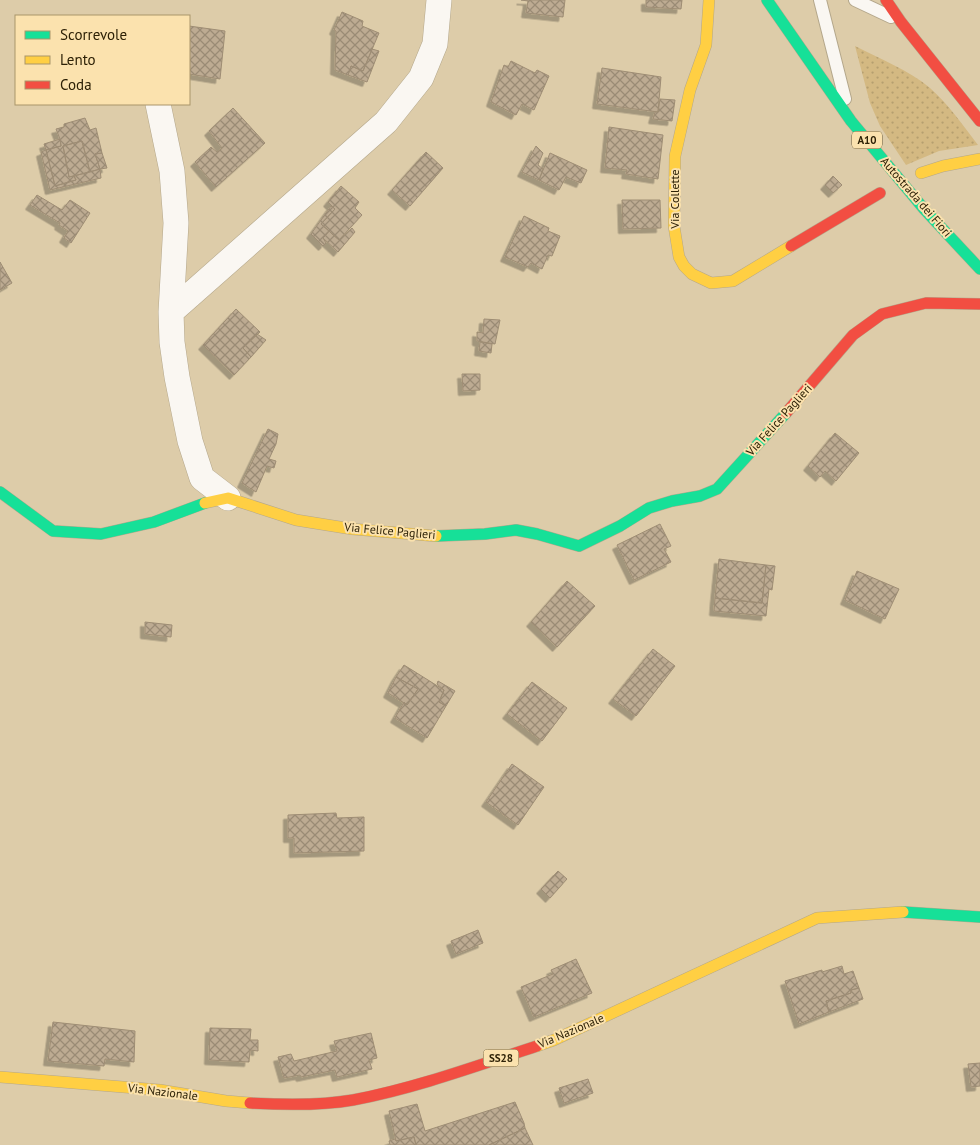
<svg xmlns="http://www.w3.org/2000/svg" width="980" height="1145" viewBox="0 0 980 1145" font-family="'PT Sans',sans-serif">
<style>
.grass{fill:url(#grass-dots)}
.building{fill:url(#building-cross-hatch);stroke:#9e8d74;filter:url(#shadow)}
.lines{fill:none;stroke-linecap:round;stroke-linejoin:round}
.lane-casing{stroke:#b4a78b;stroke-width:14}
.street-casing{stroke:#b4a78b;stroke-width:26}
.fast-casing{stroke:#b4a78b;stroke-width:12}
.slow-casing{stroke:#b4a78b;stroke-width:12}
.jam-casing{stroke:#b4a78b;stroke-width:12}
.lane{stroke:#faf7f2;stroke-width:12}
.street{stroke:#faf7f2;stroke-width:25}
.fast{stroke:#16e098;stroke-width:11}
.slow{stroke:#ffcf43;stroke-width:11}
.jam{stroke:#f24e42;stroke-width:11}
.labels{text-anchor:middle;stroke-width:4;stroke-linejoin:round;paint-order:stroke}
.shield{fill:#fbe2ae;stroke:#6b5b38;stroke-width:1}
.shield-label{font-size:11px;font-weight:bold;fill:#2d2106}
.street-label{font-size:12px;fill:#2d2106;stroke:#fbe2ae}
</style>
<defs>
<pattern id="grass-dots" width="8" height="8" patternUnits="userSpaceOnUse" patternTransform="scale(1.25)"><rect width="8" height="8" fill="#d4b982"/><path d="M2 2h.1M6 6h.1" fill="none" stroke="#b69f6f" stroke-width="1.8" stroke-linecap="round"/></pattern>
<pattern id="building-cross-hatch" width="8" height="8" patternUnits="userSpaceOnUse" patternTransform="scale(1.25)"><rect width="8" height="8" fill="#bdab92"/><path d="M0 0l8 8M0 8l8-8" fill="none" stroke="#9a8b75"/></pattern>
<filter id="shadow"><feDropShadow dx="-4.5" dy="4.5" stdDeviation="0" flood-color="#0004"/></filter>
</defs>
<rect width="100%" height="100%" fill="#ddcca9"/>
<!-- grass -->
<path class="grass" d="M855,46C880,59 909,70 930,88C948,104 963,125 978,145L939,151L906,165L880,126L870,103Z"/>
<!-- building -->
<path class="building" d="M521,0H565L563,17L526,13L528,1Z
M646,0H682L681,9L646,7Z
M342,12L363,21L362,26L379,33L363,71L351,66L348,75L335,70L336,31L334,30Z
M189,26L225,31L220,79L189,74Z
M372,49L379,51L367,82L348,75L351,66L363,71Z
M511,61L535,73L537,70L549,76L534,110L522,104L516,115L491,102L504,65L508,67Z
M602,68L661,77L658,112L597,104Z
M660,99L675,100L672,121L653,119L655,112H658Z
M233,108L265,143L216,187L195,162L211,147L217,152L222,148L209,131Z
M85,118L90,130L96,128L102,153L95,154L100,169L90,172L82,141L63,146L69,177L74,176L76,180L55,186L46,150L61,146L60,139L56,129L64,127V124Z
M609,127L663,135L658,179L626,174L627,170L605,168Z
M60,139L61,146L46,150L44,144Z
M82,141L90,172L69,177L63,146Z
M536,146L543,153L538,165L543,169L539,180L522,172Z
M46,150L55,186L76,180L74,176L100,169L101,178L50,190L41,152Z
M426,152L443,168L410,206L392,190Z
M102,153L107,168L100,169L95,154Z
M550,153L587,170L581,183L566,177L559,190L539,180Z
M833,176L842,185L833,193L825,185Z
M341,186L359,202L355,208L362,215L339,240L321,224L335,209L328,202Z
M37,195L62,210L70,200L90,213L71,243L64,238L68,231L59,225L60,223L30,205Z
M622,200H660L661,228L623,229Z
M331,206L335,209L321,224L329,231L323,238L326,243L323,246L311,234Z
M524,216L549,228L548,231L560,236L552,256L548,255L542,269L531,263L528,267L505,257Z
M352,228L355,232L338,252L323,238L329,231L339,240Z
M0,262L12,283L0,290Z
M236,309L260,332L243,348L251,357L234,375L203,345Z
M484,319L500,320L495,344L477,341V332L483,333Z
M257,334L266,340L251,357L243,348Z
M480,342L492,344L491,353L479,351Z
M462,374H480V390L463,391Z
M268,429L278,434L276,444L269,459L276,461L274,468L267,466L256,492L242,483Z
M835,433L859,453L836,481L825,471L820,477L808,466Z
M660,524L671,546L664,549L671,562L634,580L617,545Z
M719,559L766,565L762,603L715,598Z
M766,565L775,566L772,590L769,589L766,616L714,611L715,598L762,603Z
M857,571L899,589L885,619L845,600Z
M567,581L595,606L557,647L531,622Z
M145,622L172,625L171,637L145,634Z
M653,649L675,666L636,716L613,699Z
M404,665L444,690L439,702L446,706L427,738L395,718L404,702L407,705L418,689L396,677Z
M396,677L418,689L407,705L388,693Z
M438,681L455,691L446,706L439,702L444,690L437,684Z
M532,682L567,708L542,741L507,714Z
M512,764L544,787L518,825L486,802Z
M336,813L337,818L364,817V851L294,853V838H288V815Z
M558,871L567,879L550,898L541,889Z
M478,930L483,943L456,954L451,941Z
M576,959L592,993L534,1017L521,987L553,974L551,970Z
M842,966L844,974L853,971L859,988L851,990V993L826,1001L829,1012L799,1024L785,981L822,970V972Z
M859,988L863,999L829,1012L826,1001L851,993V990Z
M53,1022L135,1031L134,1062L105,1059L104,1066L48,1061Z
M210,1028L251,1029L250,1040H258V1051L250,1050L249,1062L209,1060Z
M371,1033L377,1058L369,1060L372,1069L337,1077L335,1070L301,1077L300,1075L284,1078L278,1057L291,1054L294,1061L337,1051L334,1041Z
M980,1063V1086L971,1087L968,1064Z
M588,1079L593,1093L564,1103L559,1088Z
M515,1102L524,1123L525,1128L489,1145H416L414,1137L396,1141L389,1111L417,1104L425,1131Z
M525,1128L533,1145H489Z
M414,1137L416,1145H390L389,1141L395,1139L396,1141Z"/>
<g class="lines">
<!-- lane casing -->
<g class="lane-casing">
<path id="lane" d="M820,0L845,99
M855,0L891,17"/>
</g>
<!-- street casing -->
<g class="street-casing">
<path id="street" d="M158,104L172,171L176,223L171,312L172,342L177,377L190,441L202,478L228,498
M171,312L386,122L421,78L435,44L439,0"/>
</g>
<!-- fast casing -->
<g class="fast-casing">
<path id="fast" d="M767,0L851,121L924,209L980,269
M0,492L53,531L101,534L154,522L205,503
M436,536L485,534L516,530L537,534L579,546L620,526L649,508L672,501L700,496L717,489L786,413
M903,912L980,917"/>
</g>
<!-- slow casing -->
<g class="slow-casing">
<path id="slow" d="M709,0L706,45L690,90L675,156L674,226L679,257L684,266L692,274L711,283L733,281L791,246
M921,173L943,166L980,159
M205,503L228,498L296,520L352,529L436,536
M537,1046L554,1040L817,918L903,912
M0,1077L160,1090L226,1101L250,1103"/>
</g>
<!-- jam casing -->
<g class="jam-casing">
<path id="jam" d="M886,0L901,22L980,121
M791,246L880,193
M786,413L853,335L882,314L926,303L980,304
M250,1103C284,1105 319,1106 353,1100C416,1088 476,1066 537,1046"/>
</g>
<!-- lane -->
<use href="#lane" class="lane"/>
<!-- street -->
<use href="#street" class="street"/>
<!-- fast -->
<use href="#fast" class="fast"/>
<!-- slow -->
<use href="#slow" class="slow"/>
<!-- jam -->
<use href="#jam" class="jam"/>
</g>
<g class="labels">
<!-- shield labels -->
<g class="shield">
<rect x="852" y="131.5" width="30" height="17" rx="4"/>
<rect x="483.5" y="1049.5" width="35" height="17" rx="4"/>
</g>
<g class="shield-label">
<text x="867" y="144">A10</text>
<text x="501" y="1062">SS28</text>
</g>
<!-- street labels -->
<g class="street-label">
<text transform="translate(916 197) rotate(49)" y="4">Autostrada dei Fiori</text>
<text transform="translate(675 199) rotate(-90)" y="4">Via Collette</text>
<text transform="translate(779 420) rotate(-48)" y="4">Via Felice Paglieri</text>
<text transform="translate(390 531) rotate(5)" y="4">Via Felice Paglieri</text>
<text transform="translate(571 1031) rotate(-23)" y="4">Via Nazionale</text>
<text transform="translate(163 1092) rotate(7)" y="4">Via Nazionale</text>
</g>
</g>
<!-- legend -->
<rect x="15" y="15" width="175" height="90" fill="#fbe2ae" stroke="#a9956b"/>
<rect x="25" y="31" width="25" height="8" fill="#16e098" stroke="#a9956b"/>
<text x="60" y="40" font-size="15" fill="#2d2106">Scorrevole</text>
<rect x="25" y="56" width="25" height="8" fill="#ffcf43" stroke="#a9956b"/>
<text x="60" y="65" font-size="15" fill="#2d2106">Lento</text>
<rect x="25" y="81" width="25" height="8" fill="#f24e42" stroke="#a9956b"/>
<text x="60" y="90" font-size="15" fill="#2d2106">Coda</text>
</svg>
